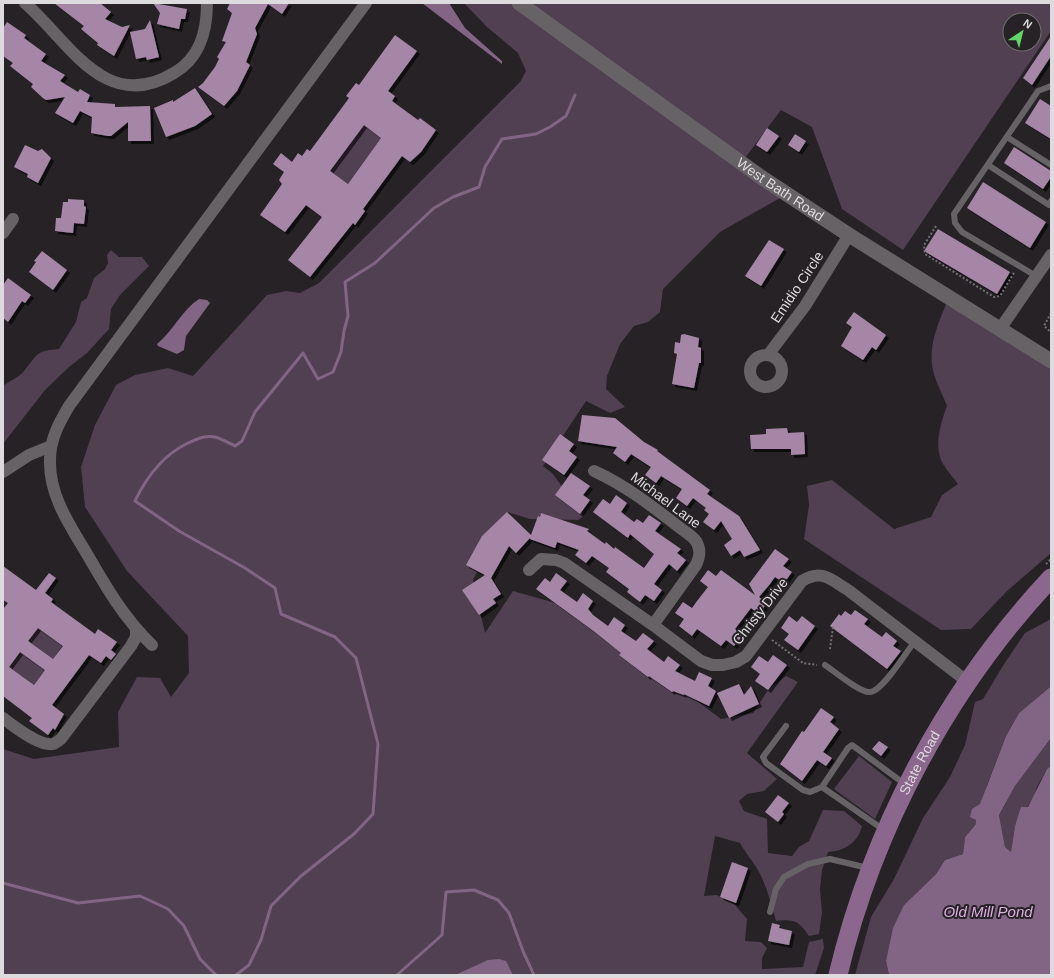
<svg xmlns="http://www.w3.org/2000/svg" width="1054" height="978" viewBox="0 0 1054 978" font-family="Helvetica,sans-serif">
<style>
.green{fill:#513f52;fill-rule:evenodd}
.water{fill:#826484}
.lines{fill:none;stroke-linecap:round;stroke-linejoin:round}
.stream{stroke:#826484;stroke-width:3}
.building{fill:#a686a7;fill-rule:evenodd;filter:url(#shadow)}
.path{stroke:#737074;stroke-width:2;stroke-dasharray:2 2;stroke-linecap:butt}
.service{stroke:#666266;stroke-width:6}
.minor{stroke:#666266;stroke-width:12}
.tertiary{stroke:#666266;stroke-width:15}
.primary{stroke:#8b668d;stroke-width:19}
.labels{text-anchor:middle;stroke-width:4;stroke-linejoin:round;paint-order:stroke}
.street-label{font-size:14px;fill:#dddbde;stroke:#262226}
.water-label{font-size:15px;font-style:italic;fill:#e0aee3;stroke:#262226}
</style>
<defs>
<filter id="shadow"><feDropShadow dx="3" dy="3" stdDeviation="0" flood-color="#0009"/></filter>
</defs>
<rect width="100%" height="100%" fill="#262226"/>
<!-- green -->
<path class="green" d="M464,3H1051V31L903,250L842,209L812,127L781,110L742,162L787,194L720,232L663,289L660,312L648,322L634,326L620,344L607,376L606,389L625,407L610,413L586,401L543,466L552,473L584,516L578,520L530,519L507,512L473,580L485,633L513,591L573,608L721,719L753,713L768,690L786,676L798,682L747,753L777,779L764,791L747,794L739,801L744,811L767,819L768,853L792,856L799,847L809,841L823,810L844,811L862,826C858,843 844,851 828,852L822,870L820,889L822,912L819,934L809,936C799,921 794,919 776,921C771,904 767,887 759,872C754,862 745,853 740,843L715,836L704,896L717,895L735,905L747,919L745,941L761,942L767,948L762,958V969L803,967L809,942L823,939L824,948L815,975H3V749L34,759L119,747L118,712L137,677L160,678L171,697L189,673L188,636L127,571L85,507L81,467L95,425L116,385L135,375L168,368L193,376L267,295L286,291L300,293L319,283L520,82L526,71L518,53L487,27ZM1010,20H1034V44H1010Z
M375,123L386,131L348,184L341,179L336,185L326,178L364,125L370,130Z
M111,250L119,257H142L149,266L120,295L111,309L109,329L87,353L69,367L45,390L3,444V386C9,381 19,377 24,371C38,354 35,351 59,349L76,322L81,302L87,298L94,278L105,269L108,263L107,255Z
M949,297L1051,361V553L1006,592L971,629L941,630L804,539L809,505L807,486L832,480L894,529L931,517L942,495L958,484C953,477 947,471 943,464C933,447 941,422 947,406C943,395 937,385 934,374C926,347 939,322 949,297Z
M1051,619L1050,687L1019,713L1006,736L987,785L976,824L965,837L963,854L945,860L936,874L904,905L886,961L889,975H855L871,917L894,879L923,818L950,777L965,745L975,702L983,699L1004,664L1025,633Z
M39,626L53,639L64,643L50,664L26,643Z
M23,648L27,658L46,668L34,685L9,667Z
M1051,738V766L1047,769L1037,787L1033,798L1015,826L1011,853L1005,847L999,815L1015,786Z
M859,756L892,782L875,819L834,789Z"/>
<!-- water -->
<path class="water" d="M422,3H449L465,28L502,61V64Z
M199,299L207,300L210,303L186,336L184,350L177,354L158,346L157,344C173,331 182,310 199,299Z
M1051,680V738L1015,786L999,815L1005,847L1011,852L1015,826L1021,807H1028L1047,769L1051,766V975H889L886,961L893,928L904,905L936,874L945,860L963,854L965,837L976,824V820L970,817L972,809L980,804L1006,736L1019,713L1050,687Z
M499,959L506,961L513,975H455L488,960Z"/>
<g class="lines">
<!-- stream -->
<path class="stream" d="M3,883L78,903L140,896L168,909L184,926L200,959L216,975
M236,975L249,965L261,940L271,906L301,876L354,834L373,814L378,744L356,658L335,637L281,614L275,588L245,568L179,531L135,501C147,476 163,455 188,443C197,439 205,435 215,437C222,439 229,443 235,446L242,441L255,412L303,353L318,379L333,372L341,352L344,331L348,316L345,282L375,263L434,208L453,197L479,187L485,167L502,139L536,134L550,127L566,116L575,95
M397,975L442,935L446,892L474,890L498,900L509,913L523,951L534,975"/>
</g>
<!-- building -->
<path class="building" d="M54,3H100L111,12L105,19L122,27L130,25L114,56L97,45L98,43L81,29L84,26Z
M153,3L187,9L185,19H181L179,29L157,24L160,13Z
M230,3H289L282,14L268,4L255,28L257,34L246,62L250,65L237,91L224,106L198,87L203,83L215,67L219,59L217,57L226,42L222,41L232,13L227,9Z
M150,20L159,57L147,60L146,57L136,59L130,32L145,29Z
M7,22L26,35L24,38L46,54L41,61L65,75L60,81L78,92L80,89L90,95L87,102L115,104V107L150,106L151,141H128V122L111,136H108L91,133L92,117L80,111L73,123L55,113L65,97L46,100L43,98L31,87L33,84L10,66L13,63L3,56V28Z
M395,35L417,51L388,91L395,96L392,101L418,120L420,118L436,130L421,152L410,162L402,156L363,209L365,211L355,225L353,223L310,277L288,260L322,217L306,205L285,232L260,215L282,184L279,180L284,172L273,164L281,153L292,162L298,153L302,156L307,149L310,151L349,98L346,96L356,83L359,85ZM364,125L381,138L348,184L330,171Z
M1051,36V56L1032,85L1023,78Z
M195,88L212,114L195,126L166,137L154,108L173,100V102Z
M1040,99L1051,106V139L1025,123Z
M767,128L779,136L767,152L756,145Z
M795,134L806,141L799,152L788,145Z
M25,145L38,151L42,149L51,158L38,183L27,177L28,174L14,167Z
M1014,147L1051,171V177L1043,189L1004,163Z
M983,182L1046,222L1030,248L967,208Z
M68,199L84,200V206L86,207L84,224L74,223L73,233L55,231L56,218H61L63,202H68Z
M938,229L1010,272L997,294L924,251Z
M769,240L784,249L761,286L745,276Z
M42,251L67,270L53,290L29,272L36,262L34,261Z
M8,278L31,295L25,303L22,301L8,322L3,318V285Z
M854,312L886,335L876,350L872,347L863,360L841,346L852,327L846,323Z
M684,334L699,338L698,347L701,348V363H699L694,388L672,384L677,354L674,353L675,342L680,343L681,335Z
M582,415L615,418L644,442L658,450L657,451L710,490L707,494L739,516L760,550L744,557L740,550L731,556L724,545L732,539L721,521L714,530L703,522L709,514L704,510L706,508L693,498L687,506L676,498L682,489L661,476L656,483L645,475L651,467L631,454L625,462L613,453L617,447L578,441Z
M787,428L788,433L804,432L805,454L791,455V449H751L750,435L766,434V429Z
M560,434L574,444L569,451L577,457L564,475L542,460Z
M571,473L590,486L583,495L590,500L580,514L555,495Z
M616,495L627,503L621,512L634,522L637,519L643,523L649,515L661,523L655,531L681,549L677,553L686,560L677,571L669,564L665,569L654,584L662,590L654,601L645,595L640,602L627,592L629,589L606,572L609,568L592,556L586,563L575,555L579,550L557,542L555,548L530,539V538L516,553L509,546L491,578L501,594L493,599L496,603L479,615L462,590L485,575L466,565L482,536L507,512L531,535L538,516L540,517L541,513L589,529L587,531L605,544L606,542L614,549L615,547L644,568L654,554L630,534L628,538L593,512L603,499L610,504Z
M775,549L789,559L783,566L792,572L784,583L775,577L770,584L759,597L767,603L759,614L751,608L735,629L743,635L734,646L726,640L721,646L697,629L692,636L679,626L684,619L675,613L683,602L692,608L697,601L708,587L700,581L708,570L716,576L721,570L755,595L749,584Z
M3,566L36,590L49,573L56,578L45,593L53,599L51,602L95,634L98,629L117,642L111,650L116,654L111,660L106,656L101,663L89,655L52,705L64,714L55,730L53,728L48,735L29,721L32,718L3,696V609L8,603L3,600ZM38,628L63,646L53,659L28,641ZM20,652L45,670L34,685L9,667Z
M556,573L567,581L560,590L577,602L583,593L593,601L588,609L593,615L608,626L614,617L625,625L621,631L636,641L643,633L654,641L647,649L664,662L668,656L680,665L675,671L695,681L699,672L712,678L708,686L716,691L709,706L684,694V695L673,691L672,692L649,676L648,677L619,655L621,653L595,632L536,589L545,578L550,582Z
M855,610L868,619L864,624L882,637L886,632L897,641L893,646L901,651L887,669L830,626L839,614L841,616L845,611L851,615Z
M789,616L797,622L802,616L815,626L798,650L784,640L789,634L781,628Z
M773,655L787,665L768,690L755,681L760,674L751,667L759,656L768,662Z
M739,684L744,695L751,686L759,704L729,718L717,693Z
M821,708L834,717L830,722L839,729L823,752L832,758L826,766L817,760L802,781L780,764L802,731L804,732Z
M879,741L888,747L881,756L872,749Z
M778,795L789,803L782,812L784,814L778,822L765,812Z
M732,862L748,868L736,903L720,897Z
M772,923L780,925L779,928L792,931L789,945L768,941Z"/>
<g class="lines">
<!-- path -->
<path class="path" d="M936,226L924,245L925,254L994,297L1000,296L1015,271
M1051,313L1044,326L1051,332
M1046,564L1051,559
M772,640L803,663L817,665
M830,649L833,627"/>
<!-- service -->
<path class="service" d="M1007,137L1051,165
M988,165L1049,205L1051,201
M1036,276L962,232L955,223L954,214L1038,91L1051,86
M825,665C834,671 860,693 870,692C882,692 907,651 915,641
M786,726L763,757L766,763L803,790L810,792L822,787
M884,830L822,787L848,748L852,745L906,785
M770,912L776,889L784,877L808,864L830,859L868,868"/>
<!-- minor -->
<path class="minor" d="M25,3C69,41 105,115 174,73C200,58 207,32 207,3
M3,233L13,219
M1000,329L1051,255
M768,355L805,306L849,235
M750 371a16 16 0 1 1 32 0a16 16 0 1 1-32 0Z
M594,471C625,485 652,506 679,527C684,531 692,536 696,541C701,550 700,556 696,565L653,625
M3,472L29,455L51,446
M529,570L541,559L556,560L564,563L653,625L701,661L712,665H723L736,662L746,656L802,581C822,569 830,579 848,590L968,682
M152,645C124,618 106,587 87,554C69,524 49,495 50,460C50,439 59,423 69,406L366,3
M3,718C13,726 41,747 53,744C55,744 59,740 61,739L131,646L136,637V629"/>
<!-- tertiary -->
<path class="tertiary" id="s1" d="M519,3L761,177L849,235L1051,361"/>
<!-- primary -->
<path class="primary" id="s2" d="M838,975C873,828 948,688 1051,578"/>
</g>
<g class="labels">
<!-- street labels -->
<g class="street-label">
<text dy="5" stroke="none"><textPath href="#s1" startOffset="321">West Bath Road</textPath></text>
<text transform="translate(797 287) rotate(-56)" y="5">Emidio Circle</text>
<text transform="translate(666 500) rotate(37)" y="5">Michael Lane</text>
<text transform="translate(760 611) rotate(-52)" y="5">Christy Drive</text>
<text dy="5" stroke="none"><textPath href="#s2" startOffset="228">State Road</textPath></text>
</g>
<!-- water labels -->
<g class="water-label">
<text x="988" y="917">Old Mill Pond</text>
</g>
</g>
<!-- border -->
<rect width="1054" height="978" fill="none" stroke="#dddbde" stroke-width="8"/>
<!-- north arrow -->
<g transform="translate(1022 32) rotate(35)"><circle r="19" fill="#262226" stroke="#6f6c70"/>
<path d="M0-3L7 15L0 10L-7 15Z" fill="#63d468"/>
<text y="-6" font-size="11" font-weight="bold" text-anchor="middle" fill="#dddbde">N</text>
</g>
</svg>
